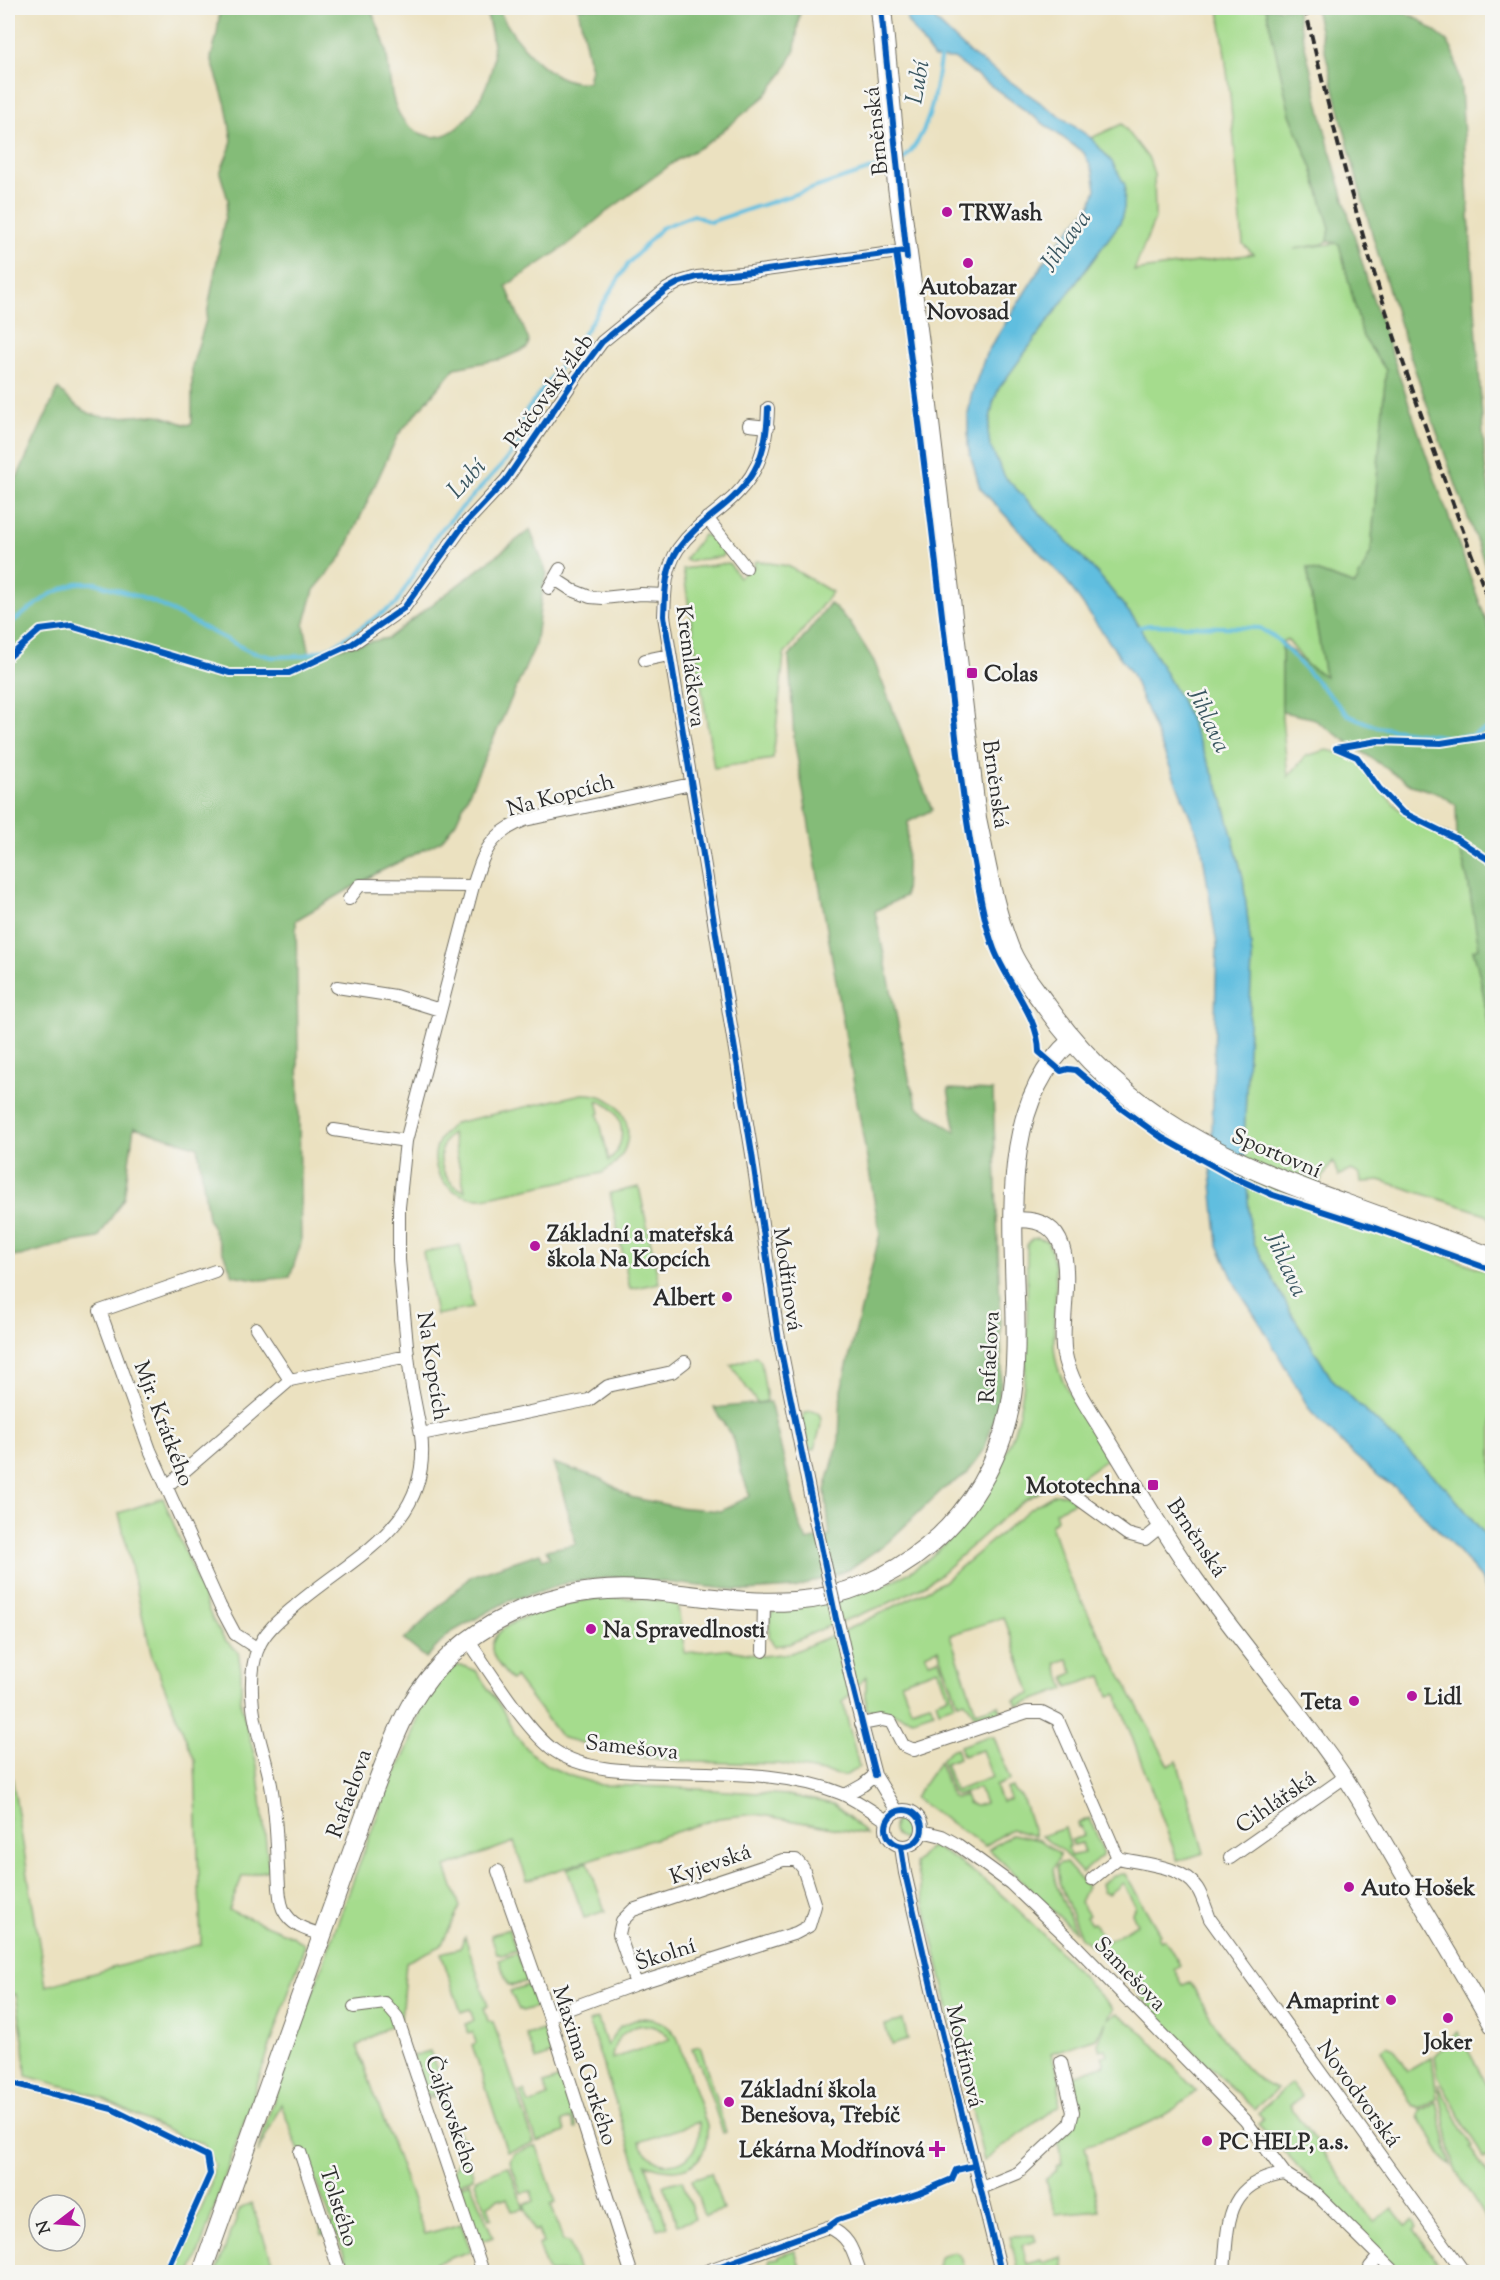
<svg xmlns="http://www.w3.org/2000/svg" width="1500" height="2280" viewBox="0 0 1500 2280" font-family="'Sorts Mill Goudy',serif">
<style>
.green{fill:#a5dc8d;stroke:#68845c;stroke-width:1.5;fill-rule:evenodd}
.forest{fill:#84bc78;stroke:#587452;stroke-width:1.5}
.water{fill:#60bedf;stroke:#467485;stroke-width:1.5}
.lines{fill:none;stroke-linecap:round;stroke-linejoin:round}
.stream{stroke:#60bedf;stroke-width:4}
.minor-casing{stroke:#6e6b5f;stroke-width:14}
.tertiary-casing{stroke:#6e6b5f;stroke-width:17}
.secondary-casing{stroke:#6e6b5f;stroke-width:20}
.primary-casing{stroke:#6e6b5f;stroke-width:22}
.minor{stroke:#fff;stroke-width:12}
.tertiary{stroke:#fff;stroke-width:15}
.secondary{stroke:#fff;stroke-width:18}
.primary{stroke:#fff;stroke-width:20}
.rail{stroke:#2b2b2b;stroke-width:4;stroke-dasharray:9 4.5;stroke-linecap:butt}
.minor-bridge-casing{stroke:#6e6b5f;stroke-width:14;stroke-linecap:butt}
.minor-bridge{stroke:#fff;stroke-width:12}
.cycleway-casing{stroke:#f6f6f2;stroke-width:10}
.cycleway{stroke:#0057b8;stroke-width:6}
.poi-dot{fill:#b5179e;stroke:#f6f6f2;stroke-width:2}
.labels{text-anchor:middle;stroke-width:5;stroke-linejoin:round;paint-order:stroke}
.street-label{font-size:22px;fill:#2b2b2b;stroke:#f6f6f2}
.poi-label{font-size:22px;font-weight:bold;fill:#2b2b2b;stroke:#f6f6f2;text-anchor:start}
.water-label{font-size:24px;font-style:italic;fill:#3b5761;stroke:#f6f6f2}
</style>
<rect width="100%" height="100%" fill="#f6f6f2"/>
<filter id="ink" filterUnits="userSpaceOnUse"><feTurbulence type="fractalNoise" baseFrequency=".0167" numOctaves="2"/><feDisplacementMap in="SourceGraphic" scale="12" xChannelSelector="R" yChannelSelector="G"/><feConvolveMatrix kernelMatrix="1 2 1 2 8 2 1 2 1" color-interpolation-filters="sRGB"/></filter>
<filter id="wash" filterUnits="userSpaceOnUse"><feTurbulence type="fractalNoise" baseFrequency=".008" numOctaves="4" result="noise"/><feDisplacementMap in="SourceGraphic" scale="24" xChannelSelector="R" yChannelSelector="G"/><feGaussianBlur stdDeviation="1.35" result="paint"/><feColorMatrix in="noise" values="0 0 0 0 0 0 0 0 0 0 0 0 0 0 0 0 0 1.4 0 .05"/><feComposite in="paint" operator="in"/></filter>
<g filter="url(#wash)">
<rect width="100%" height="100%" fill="#ebe1c0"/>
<!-- green -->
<path class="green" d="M1219,8H1266L1290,114L1312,168L1330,228L1328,241L1323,244L1294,249L1339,243L1363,337L1386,370L1371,552L1356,585L1307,568L1325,677L1308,666L1287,639L1282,642V719L1288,777L1306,756L1327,750L1357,757L1379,788L1402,812L1457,839L1468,881L1480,948L1473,950C1483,980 1485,1011 1492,1041V1221L1486,1214L1383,1181L1361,1182L1360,1174L1351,1170L1338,1176L1333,1161L1313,1193L1309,1205L1492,1273V1543L1448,1490L1331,1378L1290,1311L1254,1243L1250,1228L1244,1140L1252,957L1243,878L1221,793L1182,702L1136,621L1099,575L1005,477L990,446L988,432L993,403L999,388L1120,223L1124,208L1112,162L1091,138L1122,124L1149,159L1154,174L1155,218L1134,271L1253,254L1243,244L1230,95Z
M703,535L712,537L724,553L721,557L687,561L685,559Z
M757,561L788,566L832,592L784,655L773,759L714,768L683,569L729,563L739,577L755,566L754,563Z
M582,1094C631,1091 645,1150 602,1173L484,1198C438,1200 416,1151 455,1123ZM597,1101C625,1107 629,1144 609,1161L598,1114L600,1113ZM452,1133L465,1191C440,1183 432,1149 452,1133Z
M639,1187L659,1283L630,1289L610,1193Z
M1038,1238L1047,1241C1065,1278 1049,1317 1055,1355C1059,1386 1093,1430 1110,1457L1071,1484L1052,1485L1027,1499L999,1521L938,1576L921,1587L885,1605L824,1628L789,1644L774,1646L769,1637L770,1615L773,1612C808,1598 849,1599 884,1585C922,1570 953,1540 975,1506C988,1486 1001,1466 1010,1443C1033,1383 1026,1308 1027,1245L1032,1239Z
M460,1245L473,1308L436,1315L423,1252Z
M756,1356L761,1361L767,1401L757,1403L731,1365Z
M810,1411C830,1410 817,1438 814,1449L811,1450L809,1448L802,1420L805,1413Z
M1055,1494H1065L1076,1501L1055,1512L1057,1519L1051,1525L1068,1575L1169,1766L1177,1761L1204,1853L1178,1861L1116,1694L1109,1696L1102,1676L1068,1687L1065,1677L1073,1673L1068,1659L1056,1663L1065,1689L1018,1706L1014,1700L1031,1694L1004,1617L950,1635L976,1712L999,1705L1001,1712L977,1719L965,1701L958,1703L938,1649L925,1654L929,1662L939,1659L955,1704L939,1710L936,1701L948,1696L938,1669L901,1682L911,1709L930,1703L934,1712L913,1719L887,1712L866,1709V1676L843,1702L859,1767L845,1776L779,1764L693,1762L631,1756L567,1739L561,1737L515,1677L511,1680C504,1671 493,1660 492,1649C490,1618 570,1602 594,1599C621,1596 650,1599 677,1602L685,1653L724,1649L762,1656L791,1653L859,1624L943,1582L1031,1508Z
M163,1498L213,1621L224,1639L238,1652L241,1670V1705L257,1765L269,1870L242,1877L229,1910L292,1936L305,1945L192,2272H175L210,2188L214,2164L203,2143L183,2138L90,2093L26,2076L24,2046L16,1994L8,1996V1752L46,1986L201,1944L195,1761L152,1657L119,1513Z
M455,1666H464L476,1671L502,1709L515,1734L530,1752L548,1766L571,1776L601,1785L666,1787L787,1795L833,1804L851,1819L866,1834L756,1814L719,1818L527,1880L514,1842L446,1867L460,1907L441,1946L406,1962L401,2019L357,2046L425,2234L461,2224L471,2251L436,2263L429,2272H350L337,2234H322L320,2227L333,2224L314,2177L302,2159L281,2104L258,2153L268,2117L347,1897L382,1803L410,1743L424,1700L436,1684L451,1668Z
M989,1736L994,1737L1010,1780L995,1786L1001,1802L1010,1799L1006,1789L1012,1787L1013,1790L1022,1797L1035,1836L1011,1829L985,1846L914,1798L939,1762L951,1796L955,1799L965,1795L968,1803L975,1806L985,1803L979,1788L956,1796L952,1792L941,1760L950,1750L956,1748L959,1758L945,1763L955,1791L992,1777L982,1750L963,1756L960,1746Z
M893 1828a11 11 0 1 1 22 0a11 11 0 1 1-22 0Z
M1090,1818L1102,1849V1856L1082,1873L1062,1851L1041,1836L1065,1828L1070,1846L1068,1847L1070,1856L1084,1853L1081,1843L1073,1845L1071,1840L1084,1836L1081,1826L1079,1827L1078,1823Z
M1012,1834L1040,1840L1059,1854V1858L1053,1869L1056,1884L1076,1933L989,1849Z
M933,1847C1001,1881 1061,1955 1113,2009L1108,2019L1117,2013L1144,2034L1196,2091C1167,2121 1124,2133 1085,2146L1099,2210L1056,2214L1045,2180L1058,2169L1057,2166L1062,2164L1058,2141L1070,2130L1067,2079L1105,2065L1102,2057L1107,2055L1105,2049L1100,2050L1098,2044L1106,2022L1096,2038L1051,2053L1060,2080L1059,2105L984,2161L915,1863L929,1848Z
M588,1862L605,1911L584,1918L567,1869Z
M1061,1863H1066L1087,1887L1080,1902L1089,1915L1086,1917L1091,1924L1094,1923L1105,1943L1137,1924L1132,1913L1135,1906L1123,1883L1108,1894L1103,1892L1101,1884L1114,1875L1125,1874L1160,1934L1158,1936L1161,1940L1164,1938L1180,1965L1174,1969L1183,1985L1190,1982C1210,2014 1239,2078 1277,2089L1254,2109L1165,2024L1105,1955L1081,1938L1059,1882L1057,1866Z
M509,1929L516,1950L501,1955L500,1953L497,1954L491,1935Z
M465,1937L488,2006L484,2008L488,2021L493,2022L534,2143L507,2152L472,2045L476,2043L473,2032L468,2033L465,2024L474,2021L470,2009L461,2012L441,1953L460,1948Z
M517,1953L527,1981L511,1986V1984L508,1985L499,1960Z
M528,1985L536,2007L522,2011L521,2009L519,2010L510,1991Z
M640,2018C656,2018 667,2023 677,2037L707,2126C709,2167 681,2178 646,2164L667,2226L657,2229L589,2022L598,2019L607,2046L620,2026ZM641,2025C654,2025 662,2029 670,2039L612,2059C613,2040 623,2030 641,2025ZM699,2122C704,2165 658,2180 639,2142Z
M903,2020L908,2040L891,2045L885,2025Z
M543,2030L552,2054L536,2060L527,2035Z
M1458,2032L1492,2094V2154L1484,2159L1438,2077L1435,2056Z
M700,2046L726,2132L723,2133L700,2064H698L692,2048Z
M1387,2046L1394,2049L1408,2071L1432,2057L1437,2098L1419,2109L1412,2105L1381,2050Z
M430,2051L444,2090L426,2096L412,2056Z
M560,2078L577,2128L575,2129L571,2119L562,2122L565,2132L537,2142L520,2092L524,2091L529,2104L548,2097L544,2084Z
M1291,2083L1302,2097L1290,2106L1374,2223L1393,2208L1406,2225L1413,2220L1417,2227L1414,2230L1445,2272L1449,2270L1451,2272H1399L1258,2124L1263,2118L1258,2113Z
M1438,2084L1472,2147L1470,2148L1492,2180V2230L1454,2167Z
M444,2092L473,2175V2178L456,2185L452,2173L460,2159L439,2097L428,2098Z
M1437,2101L1451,2166L1446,2162L1419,2117L1420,2111Z
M534,2146L537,2147L556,2202L551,2204L563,2241L569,2242L579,2272H548L538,2245L543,2243L538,2230L534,2231L524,2205L534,2201L531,2191L521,2193L510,2161L514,2153Z
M507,2166L509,2167L524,2209L512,2211L507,2198L502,2200L500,2198L488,2205L492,2218L489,2219L475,2182L476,2179Z
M711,2173L723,2210L704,2216L692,2179Z
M682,2180L695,2219L677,2225L664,2185Z
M470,2182L493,2237L476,2243L457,2187Z
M251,2203L276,2272H216L240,2209Z
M1034,2235L1036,2241L1022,2245L1027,2264L1041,2260L1042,2263L1062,2257L1064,2272H1050L1049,2268L1018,2272L1010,2236Z
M795,2251L802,2272H772L769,2262L770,2259L779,2258V2256Z
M955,2252L961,2257L966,2272H942L937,2266L939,2257Z"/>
<!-- forest -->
<path class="forest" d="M220,8H370C376,21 383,36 386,50C390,71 389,99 401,117C405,124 414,131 422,134C458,150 489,91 493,62C495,44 490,25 485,8H498C512,38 550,87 588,82L591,69L578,8H802L799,16L795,50L783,73L765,96L708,143L677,160L605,213L569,244L506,286L529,341L527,348L502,359L455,368L398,435L343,555L314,590L304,625L310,654L388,638L530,530L547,574L543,587L535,646L456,822L441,841L377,873L296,920L301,1243L290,1277L261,1280L233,1275L208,1218L198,1147L134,1127L124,1198L98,1238L67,1243L20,1256L8,1255V587L10,582L8,563V487L14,484L58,389C86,417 95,419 133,416C141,416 150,414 157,415C167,416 178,423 188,425L192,423V366L206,320L228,200L220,173L230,148L232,140L226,105L211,58L217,34Z
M1266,8H1296L1329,147L1370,290L1426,454L1492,637V1041C1485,1011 1483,980 1473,950L1479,948L1468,881L1457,839L1456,805L1438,793L1411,785L1312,718L1282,712V642L1308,666L1325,676L1307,568L1355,585L1371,552L1386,370L1363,337L1339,244L1328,241L1330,228L1312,168L1290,114Z
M1315,8H1392L1417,18L1447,41L1454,53L1461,89L1485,464L1492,507V584C1456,484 1418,385 1387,284C1359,193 1336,100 1315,8Z
M830,603L850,623L874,661L932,810L908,822L905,896L875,911L910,1083L918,1107L956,1132L948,1089L993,1091L1002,1369L998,1407L984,1450L967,1474L943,1489L888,1542L848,1570L795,1588L746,1591L618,1577L569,1582L506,1602L450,1633L426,1658L404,1640L471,1576L540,1553L543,1559L550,1558L546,1550L576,1544L561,1486L553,1463L602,1479L630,1497L677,1507L721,1511L750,1496L741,1471L734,1440L714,1408L770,1402L799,1523L807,1541L830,1536L825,1490L839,1440L841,1390L880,1234L794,739L789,657Z"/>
<!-- water -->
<path class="water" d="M906,8H932L936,21L971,54L1091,138L1112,162L1125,185L1124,208L1120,223L999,388L993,403L988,431L990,446L1005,477L1099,575L1136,621L1182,702L1221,793L1243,878L1252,957L1244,1140L1250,1228L1254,1243L1290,1311L1331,1378L1448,1490L1492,1543V1606L1481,1578L1450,1542L1395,1487L1382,1479L1355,1456L1311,1412L1260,1323L1238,1290L1218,1245L1211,1173L1217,945L1201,843L1132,674L1067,582L980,488L968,447V415L971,396L986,354L1051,251L1091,205L1096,189L1093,172L1084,153L954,59L934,58L907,21Z"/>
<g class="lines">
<!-- stream -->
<path class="stream" d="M903,160C932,132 935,90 941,53
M8,625L49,595L76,583H96L154,602L251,652L272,657L303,656L332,647L396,604L438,533L502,465L528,431L522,417L581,338L628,264L661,228L694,215L710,222L890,163
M1136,628L1149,625L1260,628L1277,639L1348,715L1377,727L1448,737L1470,736L1492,727"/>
</g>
</g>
<g filter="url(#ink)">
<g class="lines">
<!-- minor casing -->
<g class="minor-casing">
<path id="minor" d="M768,408C767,453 756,480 721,508C705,521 690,532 678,549C665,569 665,593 664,616L752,1154L777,1328L814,1515
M749,425L768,427
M707,518L746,568
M555,579L572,590L590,597L603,598L641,594L665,595
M549,588L560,569
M352,644L404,608L463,526L506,480L576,377L602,342L667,289L680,282L697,277L751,272L906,251
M645,660L669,655
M349,899L360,885L473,886
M337,987L395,996L440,1010
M334,1130L406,1141
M215,1271L100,1311L150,1450L220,1606L235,1634L258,1649
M256,1328L290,1380
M685,1362L672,1372L608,1386L589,1400L421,1434L412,1388L408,1356L399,1260V1207L406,1141L473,886C484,852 489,834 525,820L691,784
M166,1487L290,1380L408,1356
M1065,1489L1127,1534L1145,1539L1161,1526
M468,1640C489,1670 527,1732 555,1751C586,1772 633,1771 670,1772C726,1774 787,1772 840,1793C857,1800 872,1811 887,1821
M763,1651L764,1602
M857,1706L875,1775L897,1811
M861,1724L882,1720L891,1722L903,1745L914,1750L1027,1712H1042L1058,1720L1118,1858
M845,1795L863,1785L875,1775
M886 1828a18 18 0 1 1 36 0a18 18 0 1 1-36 0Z
M922,1831L942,1836L958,1845L1010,1883L1071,1941L1245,2120L1285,2174L1316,2194L1395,2272
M901,1847L905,1873L938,2016L1001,2272
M1118,1858C1142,1864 1182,1865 1197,1888C1203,1897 1206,1909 1210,1919L1464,2272
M1230,1858L1345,1777
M498,1871L549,2016L631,2272
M1092,1879L1118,1858
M323,1935C306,1930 291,1926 283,1909C278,1897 279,1881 278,1868C277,1842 276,1817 272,1791C268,1763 256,1735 253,1707C251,1688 251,1666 258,1648C265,1631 280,1619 294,1607C351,1557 433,1526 421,1434
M354,2007L385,2003L397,2017L483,2272
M549,2016L636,1984L796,1933L809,1926L815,1906L803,1868L796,1860H783L633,1910L622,1921L619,1934L636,1984
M300,2152L340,2272
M979,2189L1018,2173L1070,2124L1073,2112L1061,2062
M704,2272L828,2227C850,2236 853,2252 860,2272
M1224,2272C1228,2223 1225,2182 1285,2174
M1370,2272V2267L1379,2256"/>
</g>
<!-- tertiary casing -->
<g class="tertiary-casing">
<path id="tertiary" d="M1015,1220C1091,1215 1057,1307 1064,1352C1069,1383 1091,1411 1107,1438C1136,1485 1163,1533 1195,1578C1242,1645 1297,1707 1344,1776C1365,1808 1384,1842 1404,1876C1434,1926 1464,1976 1492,2026"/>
</g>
<!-- secondary casing -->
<g class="secondary-casing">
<path id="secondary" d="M202,2272L374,1790C385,1762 395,1733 410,1706C458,1624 550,1584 642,1590C693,1594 744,1605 794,1601C842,1598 891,1577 927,1547C970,1512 999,1462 1010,1408C1032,1297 976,1124 1072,1040"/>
</g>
<!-- primary casing -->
<g class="primary-casing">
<path id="primary" d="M881,8L898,186L924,381L976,818C985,860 992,905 1008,946C1016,968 1033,987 1047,1007C1125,1118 1224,1161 1347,1205C1396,1223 1444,1240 1492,1258"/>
</g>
<!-- minor -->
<use href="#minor" class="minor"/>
<!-- tertiary -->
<use href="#tertiary" class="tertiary"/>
<!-- secondary -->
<use href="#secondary" class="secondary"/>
<!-- primary -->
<use href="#primary" class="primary"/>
<!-- rail -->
<path class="rail" d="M1305,8C1327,102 1350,196 1379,289C1413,397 1453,503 1492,610"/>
<!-- minor-bridge casing -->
<g class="minor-bridge-casing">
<path id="minor-bridge" d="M814,1515L857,1706"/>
</g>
<!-- minor-bridge -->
<use href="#minor-bridge" class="minor-bridge"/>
<!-- cycleway casing -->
<g class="cycleway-casing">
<path id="cycleway" d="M881,8L907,258
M896,252C916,384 930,516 946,649C954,716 960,785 972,852C978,883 983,920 994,949C1007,983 1039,1017 1039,1052L1061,1071L1068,1069L1076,1070L1122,1109L1161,1137L1231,1176L1273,1195L1375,1228L1492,1270
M768,408C767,453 756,480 721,508C705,521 690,532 678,549C665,569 665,593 664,616L752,1154L779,1342L836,1619L875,1775
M8,658L40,630L71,626L230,673H289L352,644L404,608L463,526L506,480L576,377L602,342L667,289L680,282L697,277L751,272L906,251
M1336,748L1357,757L1379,788L1402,812L1457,839L1492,862
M1336,748L1378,741L1441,743L1492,735
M886 1828a18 18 0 1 1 36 0a18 18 0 1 1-36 0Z
M901,1847L905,1873L938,2016L1001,2272
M8,2082L112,2109L207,2156L210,2174L166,2272
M704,2272L828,2227L838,2220L919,2193L952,2179L956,2170L974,2166"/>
</g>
<!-- cycleway -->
<use href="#cycleway" class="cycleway"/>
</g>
</g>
<!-- markers -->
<g class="poi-dot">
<circle cx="947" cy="212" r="6"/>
<circle cx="968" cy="263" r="6"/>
<rect x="966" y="667" width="12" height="12" rx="3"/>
<circle cx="535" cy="1246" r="6"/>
<circle cx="727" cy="1297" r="6"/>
<rect x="1147" y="1479" width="12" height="12" rx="3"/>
<circle cx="591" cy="1629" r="6"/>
<circle cx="1412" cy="1696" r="6"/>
<circle cx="1354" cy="1701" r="6"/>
<circle cx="1349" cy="1887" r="6"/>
<circle cx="1391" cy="2000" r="6"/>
<circle cx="1448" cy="2018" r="6"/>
<circle cx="729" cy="2102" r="6"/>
<circle cx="1207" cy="2141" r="6"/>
<path d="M934 2140h6v6h6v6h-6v6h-6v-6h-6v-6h6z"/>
</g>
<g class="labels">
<!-- street labels -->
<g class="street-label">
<text transform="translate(875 131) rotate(-96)" y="8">Brněnská</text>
<text transform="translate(548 390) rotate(-54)" y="8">Ptáčovský žleb</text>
<text transform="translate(692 666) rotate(83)" y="8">Kremláčkova</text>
<text transform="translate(997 784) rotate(82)" y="8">Brněnská</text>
<text transform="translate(560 794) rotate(-15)" y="8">Na Kopcích</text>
<text transform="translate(1277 1152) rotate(23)" y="8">Sportovní</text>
<text transform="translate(789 1279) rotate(82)" y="8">Modřínová</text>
<text transform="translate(988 1357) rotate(-87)" y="8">Rafaelova</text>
<text transform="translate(434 1366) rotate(81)" y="8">Na Kopcích</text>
<text transform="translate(165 1423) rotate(69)" y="8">Mjr. Krátkého</text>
<text transform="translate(1198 1537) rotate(56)" y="8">Brněnská</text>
<text transform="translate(632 1746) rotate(6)" y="8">Samešova</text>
<text transform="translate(348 1793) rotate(-70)" y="8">Rafaelova</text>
<text transform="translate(1275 1801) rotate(-35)" y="8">Cihlářská</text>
<text transform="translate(710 1863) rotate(-19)" y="8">Kyjevská</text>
<text transform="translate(665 1953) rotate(-18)" y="8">Školní</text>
<text transform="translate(1131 1973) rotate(46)" y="8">Samešova</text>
<text transform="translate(966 2056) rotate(77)" y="8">Modřínová</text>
<text transform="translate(586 2065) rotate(72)" y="8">Maxima Gorkého</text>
<text transform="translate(1360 2093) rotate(54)" y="8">Novodvorská</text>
<text transform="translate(453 2114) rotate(71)" y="8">Čajkovského</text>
<text transform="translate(340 2206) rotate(72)" y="8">Tolstého</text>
</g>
<!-- poi labels -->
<g class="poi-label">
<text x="959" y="220">TRWash</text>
<text x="968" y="294" text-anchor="middle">Autobazar<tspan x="968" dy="25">Novosad</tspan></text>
<text x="984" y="681">Colas</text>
<text x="547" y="1241">Základní a mateřská<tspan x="547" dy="25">škola Na Kopcích</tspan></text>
<text x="715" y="1305" text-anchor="end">Albert</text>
<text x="1141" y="1493" text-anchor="end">Mototechna</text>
<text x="603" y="1637">Na Spravedlnosti</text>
<text x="1424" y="1704">Lidl</text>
<text x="1342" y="1709" text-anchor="end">Teta</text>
<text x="1361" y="1895">Auto Hošek</text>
<text x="1379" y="2008" text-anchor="end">Amaprint</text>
<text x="1448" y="2049" text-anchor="middle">Joker</text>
<text x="741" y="2097">Základní škola<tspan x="741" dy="25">Benešova, Třebíč</tspan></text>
<text x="1219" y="2149">PC HELP, a.s.</text>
<text x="925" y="2157" text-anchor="end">Lékárna Modřínová</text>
</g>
<!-- water labels -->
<g class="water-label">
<text transform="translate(917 82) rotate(-80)" y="8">Lubí</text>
<text transform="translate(1065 240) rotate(-54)" y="8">Jihlava</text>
<text transform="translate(466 478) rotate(-47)" y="8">Lubí</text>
<text transform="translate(1210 720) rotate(65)" y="8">Jihlava</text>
<text transform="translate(1287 1264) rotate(65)" y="8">Jihlava</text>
</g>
</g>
<!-- margin -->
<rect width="1500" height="2280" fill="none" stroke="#f6f6f2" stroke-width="30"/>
<!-- north arrow -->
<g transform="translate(57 2223) rotate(253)"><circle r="28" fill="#f6f6f2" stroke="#a5a5a2" stroke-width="1.5"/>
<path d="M0-4.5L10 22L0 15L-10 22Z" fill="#b5179e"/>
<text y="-9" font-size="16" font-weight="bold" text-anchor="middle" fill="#2b2b2b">N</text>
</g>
</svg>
